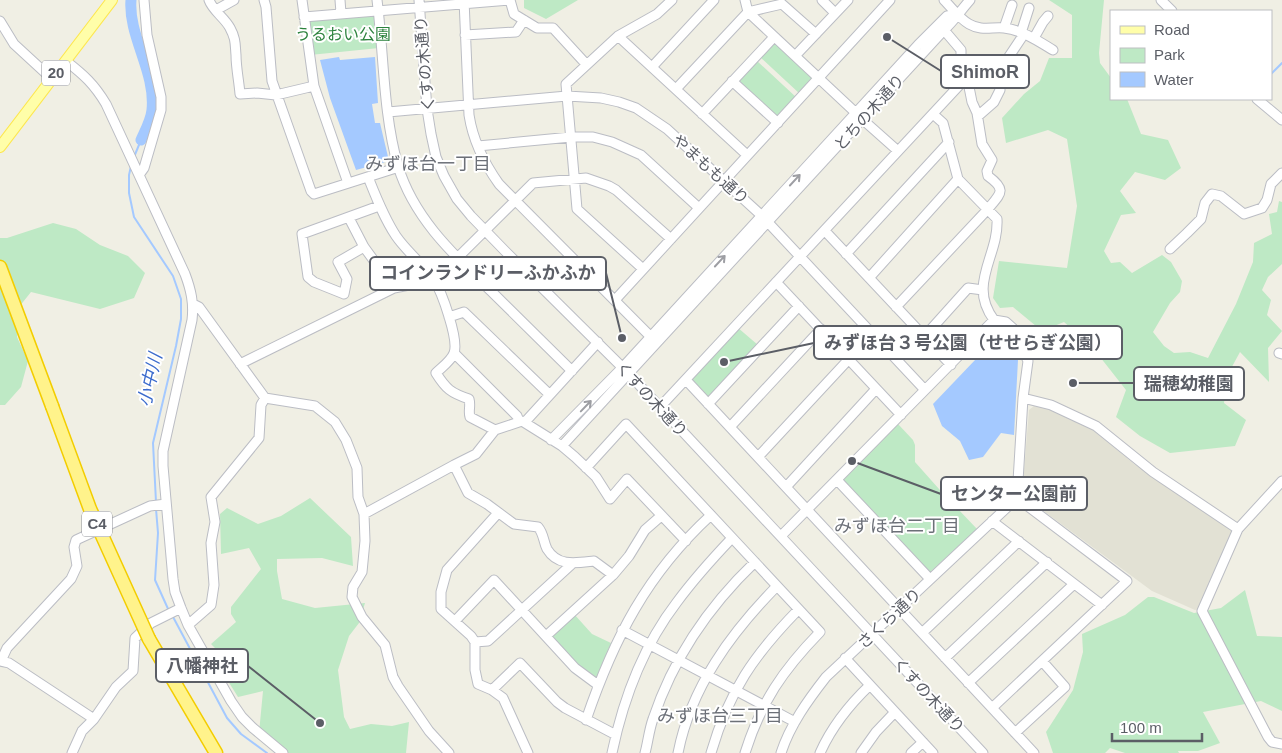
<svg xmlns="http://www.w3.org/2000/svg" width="1282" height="753" viewBox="0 0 1282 753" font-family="Arial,'Noto Sans JP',sans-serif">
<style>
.education{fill:#e2e1d4}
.green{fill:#bee9c5}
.water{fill:#a4c9ff}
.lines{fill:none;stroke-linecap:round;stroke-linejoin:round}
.stream{stroke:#a4c9ff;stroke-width:2}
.river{stroke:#a4c9ff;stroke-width:11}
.minor-casing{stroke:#bbbdc4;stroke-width:11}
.major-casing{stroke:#fde74f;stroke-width:12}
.highway-casing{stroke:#f3cd00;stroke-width:15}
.minor{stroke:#fff;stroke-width:9}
.major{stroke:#fffea9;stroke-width:10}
.highway{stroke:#fff38b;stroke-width:12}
.highway-bridge-casing{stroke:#f3cd00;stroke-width:15;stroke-linecap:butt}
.highway-bridge{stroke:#fff38b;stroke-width:12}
.oneway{stroke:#9d9ea3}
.labels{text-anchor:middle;stroke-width:4;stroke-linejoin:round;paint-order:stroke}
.shield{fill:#fff;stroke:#8c8e94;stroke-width:1}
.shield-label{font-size:15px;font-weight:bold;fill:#5b5e66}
.park-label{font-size:16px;fill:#2d833e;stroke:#fff}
.street-label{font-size:16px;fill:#5b5e66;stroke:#fff}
.neighbourhood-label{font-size:18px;fill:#6c7078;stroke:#fff}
.water-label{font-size:18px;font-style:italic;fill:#3c6ccd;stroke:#fff}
.leader{fill:none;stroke:#5b5e66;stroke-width:2}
.callout-dot{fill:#5b5e66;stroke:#fff;stroke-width:2}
.callout{fill:#fff;stroke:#5b5e66;stroke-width:2}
.callout-label{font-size:18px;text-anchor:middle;font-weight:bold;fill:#5b5e66}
</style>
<rect width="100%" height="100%" fill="#f0efe4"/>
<!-- education -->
<path class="education" d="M1034,406L1050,409L1091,428L1134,464L1234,532L1200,609L1195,610L1152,591L1022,495L1029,410Z"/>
<!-- green -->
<path class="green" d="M524,0H578L546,19L524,8Z
M1049,0H1104L1099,53L1100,63L1111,78V99H1127L1141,134L1168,140L1181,168L1165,180L1135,172L1120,191L1136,213L1121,215L1104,251L1111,263L1120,262L1132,273L1162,255L1171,262L1182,281L1180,292L1170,303L1153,332L1164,346L1174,353L1190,352L1208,358L1236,304L1253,262L1254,243L1272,234L1269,214L1277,212L1279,201L1282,202V264L1268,277L1262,290L1271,300L1267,315L1282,331L1268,348L1269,382L1240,352L1228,374L1224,403L1246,420L1235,446L1170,453L1140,436L1116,417L1126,390L1093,348L1064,322L1042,331L1013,307L1000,308L993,298L999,261L1067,268L1077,206L1067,139L1048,130L1006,143L1002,118L1024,94L1040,81L1049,58H1072V15Z
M376,14L379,48L310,55L307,21Z
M775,41L815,78L800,94L760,57Z
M756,60L797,98L777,119L736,81Z
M53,223L76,229L100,245L128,256L145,273L134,298L100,309L31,292L19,307L17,337L28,361L21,387L5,405H0V238H7Z
M737,327L758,345L708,399L689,379Z
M898,424L913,440L915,445V462L939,489L977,529L928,574L842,482V479L895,425Z
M310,498L351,537L353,566L322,558L277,559V571L282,599L315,608L365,603L359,623L349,636L338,670L344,717L350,729L371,724L392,726L409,722L406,753H286L259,733L263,691L238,697L218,665V651L211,644L236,622L231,614V607L261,569L249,548L221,554L220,514L227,508L258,524L281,516Z
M1245,590L1257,636L1282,637V711L1261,701L1203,712L1220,743L1198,751H1178L1179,753H1125L1110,748L1105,753H1053L1046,732L1073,690L1083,652L1082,634L1125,615L1148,597H1154L1194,613L1221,608Z
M574,614L592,634L611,643L596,679L582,671L550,636Z"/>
<!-- water -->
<path class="water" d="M339,57L340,60L375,57L378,103L372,104L375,123H380L389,161L356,170L330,98L320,60Z
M997,337L1008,341L1018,360L1014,435L1001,433L983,457L969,460L960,441L942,426L933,404Z"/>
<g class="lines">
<!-- stream -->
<path class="stream" d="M1271,74L1282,63
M134,157L141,140
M131,166L129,175V193L134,217L173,276L181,299V319L176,346L153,443L156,502
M156,509L158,533L155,580L169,611
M172,615L227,718L241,734L267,753"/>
<!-- river -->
<path class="river" d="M131,0C128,36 156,72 152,110C151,120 145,131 141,140"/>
<!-- minor casing -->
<g class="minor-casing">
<path id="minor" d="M209,0C213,11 225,18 230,28C236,39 235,44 236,55C236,68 239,81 240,94L257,93L276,95L314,86
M264,0L266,7L272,81L311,191L314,194L399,167
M302,0L314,86L348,183
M340,0L341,13
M377,0C384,55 383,113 398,166C414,219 455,256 493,293C519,319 546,345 572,371
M419,0L427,109L431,134L436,157L444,176L457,199L471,216L505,251L628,373L983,753
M464,0L469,115C473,141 484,163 499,184L651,337
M510,0L514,14L537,28H553L586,64
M745,0L748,12L856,113
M822,0L835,13
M944,0C952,8 960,19 969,24C981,31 991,27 1004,28C1022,30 1038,41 1053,50
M1161,0L1172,11
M216,10L234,0
M304,17L510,0
M0,21L14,44L52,79
M1004,28L1012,5
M1021,33L1029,8
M465,35L516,32L524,20
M618,36L747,155
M1034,38L1043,22L1048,16
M795,56L848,0
M66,61C84,75 94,84 106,104L185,274C191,290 194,303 192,320L163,451V466L173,579L175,592L181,608L188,625L231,701L242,717L253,728L283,753
M652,67L714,0
M732,81L778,123
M676,89L748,12L782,4L816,34
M1257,99L1282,120
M388,112L567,96L601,98L619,102L636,108L667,129L762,216L925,390
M702,114L774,37
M933,114L943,123L958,179L997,219C999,256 967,284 994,320L1006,322L1017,332V338L1028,361L1023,398L1017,498
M978,116L994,102L1000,90V76L1004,64L1024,34
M862,119L898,151
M478,146L571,137H593L612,142L641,155L699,208
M139,175L144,168L161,110V97L147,35L144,0
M368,177C376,197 384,218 396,236C407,252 423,264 434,280C442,292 459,340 454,353C451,361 442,367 436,373C446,389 451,393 469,399C471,406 468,411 470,417L495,430
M349,218L364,247L394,288
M825,231L951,365
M364,247L338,262L347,279L344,294L314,282L308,277L302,234L379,206
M1170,249L1187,233L1201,219L1205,203L1212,194L1221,196L1244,214L1262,208L1267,200L1271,184L1282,173
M846,254L949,142
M643,269L577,209L566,84L618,36L657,14L672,0
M869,278L958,179
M776,282L901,415
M615,300L890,0
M193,304L199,307L265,398L315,406L335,422L346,440L357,468L358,497L364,514L365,541L362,572L353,587L352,597L362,617L385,645L393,677L398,686L429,731L449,753
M896,307L988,209C1001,193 1007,190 988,176L987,171L992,160L982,144L977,113L972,102L967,77L961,58V50L944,30
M449,317L464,312L549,394
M924,337L968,288L983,290
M454,353L517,416L519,421
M1279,353L1282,354
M240,364L394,288L435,280L533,183L586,178L609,186L616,190L671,239
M686,380L1034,753
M1023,398L1051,405L1096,426L1153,472L1238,529
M708,404L799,306
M660,407L967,77
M525,422L598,342
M730,427L821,329
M551,440L623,367L918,45L947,16L958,14
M562,446L944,30C954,21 961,10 970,0
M758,457L849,359
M454,465L468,493L487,504L514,524L538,527C544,534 543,541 547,549C558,567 576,563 594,561L613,575
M586,468L626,424L820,632C783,670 761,702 745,753
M837,480L930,579
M1282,481L1238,529L1202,611L1268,737L1272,742L1282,744
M786,487L876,389
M498,513L447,570L441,592V609L471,636L475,642V670L478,684L492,690L503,698L528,753
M364,514L454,465L476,454L495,430L522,421L562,446L575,457L596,477L610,499L627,479L686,541
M992,521L1102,605
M781,536L994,320
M455,621L494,580L575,668L598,685
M188,625L211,605L214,585L211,543L215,522L211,497L259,438L261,405L265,398
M622,630L795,722
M922,633L1019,541
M546,636L613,575L629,556L645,530L661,516
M475,642L488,641L573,563
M845,658L933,753
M945,658L1047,562
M0,661L9,663L94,719
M1,661L7,648L71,579L77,566L74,547L76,540L150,506L166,504
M968,683L1074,584
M492,690L520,663L557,702L565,708L616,735
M992,708L1127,581L1017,498
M586,720C614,638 647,574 711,515
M1015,733L1065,687L1042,661
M72,753L82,731L94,719L116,687L133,671L135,638L151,623L181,608
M612,753C623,700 644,645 677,602C694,579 713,558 732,538
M645,753C648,742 649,730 653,719C673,659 709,606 755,562
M678,753C691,687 731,633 777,586
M711,753C729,691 754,655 798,610
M781,753C790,725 808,700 826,677L1017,498
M820,753C832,726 849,705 870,685
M861,753L876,732L895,712
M911,753L923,742"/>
</g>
<!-- major casing -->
<g class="major-casing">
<path id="major" d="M0,147L112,0"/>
</g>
<!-- highway casing -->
<g class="highway-casing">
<path id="highway" d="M0,267L52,406
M149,639L216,753"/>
</g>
<!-- minor -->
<use href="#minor" class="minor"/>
<!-- major -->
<use href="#major" class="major"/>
<!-- highway -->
<use href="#highway" class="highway"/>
<!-- highway-bridge casing -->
<g class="highway-bridge-casing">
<path id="highway-bridge" d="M52,406L90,509L149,639"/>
</g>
<!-- highway-bridge -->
<use href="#highway-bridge" class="highway-bridge"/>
</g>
<!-- one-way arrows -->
<defs><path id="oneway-shaft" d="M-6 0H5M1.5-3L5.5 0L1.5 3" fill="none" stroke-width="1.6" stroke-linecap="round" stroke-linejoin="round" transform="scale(1.25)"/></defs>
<g class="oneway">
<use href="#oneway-shaft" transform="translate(795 180) rotate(-47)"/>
<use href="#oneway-shaft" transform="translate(720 261) rotate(-47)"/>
<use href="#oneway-shaft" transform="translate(586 406) rotate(-46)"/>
</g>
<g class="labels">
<!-- shield labels -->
<g class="shield">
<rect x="42" y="60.5" width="28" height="25" rx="4"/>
<rect x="82" y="511.5" width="30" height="25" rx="4"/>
</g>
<g class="shield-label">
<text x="56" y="78">20</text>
<text x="97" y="529">C4</text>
</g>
<!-- park labels -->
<g class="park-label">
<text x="343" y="40">うるおい公園</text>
</g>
<!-- street labels -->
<g class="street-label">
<text transform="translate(424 64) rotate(-95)" y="6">くすの木通り</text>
<text transform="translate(869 112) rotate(-48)" y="6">とちの木通り</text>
<text transform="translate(711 169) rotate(42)" y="6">やまもも通り</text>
<text transform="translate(652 399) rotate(47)" y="6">くすの木通り</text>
<text transform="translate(889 618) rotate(-43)" y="6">さくら通り</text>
<text transform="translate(929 695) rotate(47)" y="6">くすの木通り</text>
</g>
<!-- neighbourhood labels -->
<g class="neighbourhood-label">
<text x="428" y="170">みずほ台一丁目</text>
<text x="897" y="532">みずほ台二丁目</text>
<text x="720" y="722">みずほ台三丁目</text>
</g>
<!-- water labels -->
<g class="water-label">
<text transform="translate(150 380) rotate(-77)" y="6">小中川</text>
</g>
</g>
<!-- callouts -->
<path class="leader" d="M887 37L941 71M622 338L606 273M724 362L814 343M1073 383L1134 383M852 461L941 494M320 723L248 666"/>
<g class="callout-dot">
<circle cx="887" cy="37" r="5"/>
<circle cx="622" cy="338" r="5"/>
<circle cx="724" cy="362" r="5"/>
<circle cx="1073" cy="383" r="5"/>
<circle cx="852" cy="461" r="5"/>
<circle cx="320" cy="723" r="5"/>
</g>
<g class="callout">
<rect x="941" y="55" width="88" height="33" rx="5"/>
<rect x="370" y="257" width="236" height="33" rx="5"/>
<rect x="814" y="326" width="308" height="33" rx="5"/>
<rect x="1134" y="367" width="110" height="33" rx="5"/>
<rect x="941" y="477" width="146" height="33" rx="5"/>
<rect x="156" y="649" width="92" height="33" rx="5"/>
</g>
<g class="callout-label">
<text x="985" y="78">ShimoR</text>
<text x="488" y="279">コインランドリーふかふか</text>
<text x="968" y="349">みずほ台３号公園（せせらぎ公園）</text>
<text x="1189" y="390">瑞穂幼稚園</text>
<text x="1014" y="500">センター公園前</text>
<text x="202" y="672">八幡神社</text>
</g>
<!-- legend -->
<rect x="1110" y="10" width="162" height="90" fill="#ffffff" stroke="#bdbfc2"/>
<rect x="1120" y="26" width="25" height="8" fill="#fffea9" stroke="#bdbfc2"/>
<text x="1154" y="35" font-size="15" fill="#5b5e66">Road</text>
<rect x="1120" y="48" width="25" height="15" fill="#bee9c5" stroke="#bdbfc2"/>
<text x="1154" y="60" font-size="15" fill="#5b5e66">Park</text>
<rect x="1120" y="72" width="25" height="15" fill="#a4c9ff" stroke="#bdbfc2"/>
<text x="1154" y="85" font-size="15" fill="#5b5e66">Water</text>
<!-- scale -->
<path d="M1112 733v8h90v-8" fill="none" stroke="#5b5e66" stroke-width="2.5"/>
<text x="1120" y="733" font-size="15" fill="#5b5e66" stroke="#ffffff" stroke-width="4" paint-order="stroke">100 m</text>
</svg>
